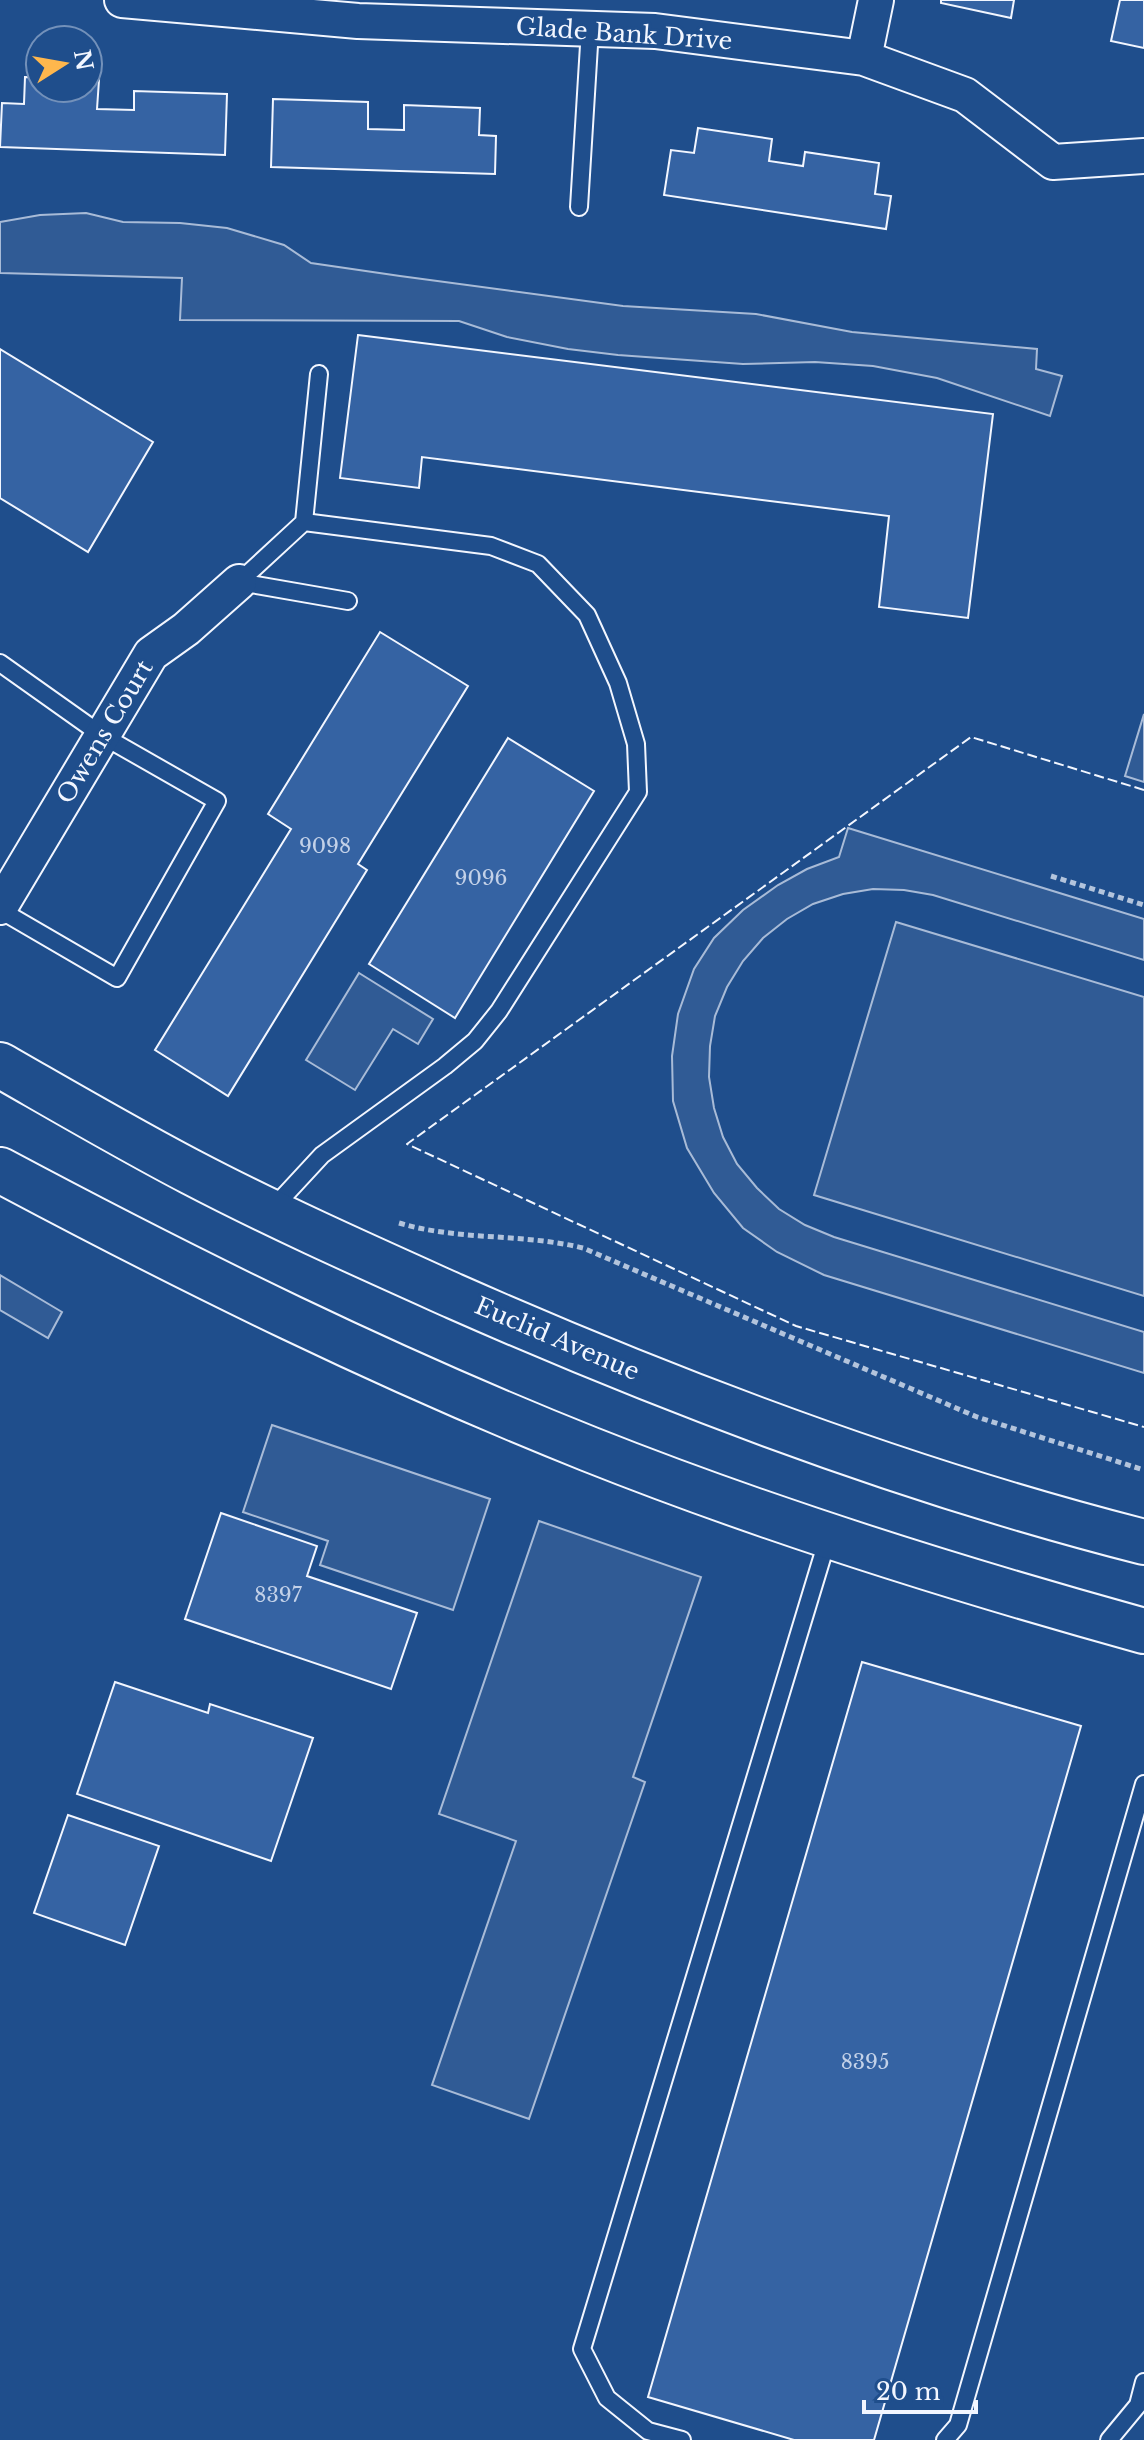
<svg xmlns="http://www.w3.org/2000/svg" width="1144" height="2440" viewBox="0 0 1144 2440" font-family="'Libre Baskerville',serif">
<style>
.built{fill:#305b95;stroke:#a8bbd7;stroke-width:2}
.building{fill:#3563a3;stroke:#f2f6ff;stroke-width:2}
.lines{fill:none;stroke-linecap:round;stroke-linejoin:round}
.lane-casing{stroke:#f2f6ff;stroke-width:20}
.street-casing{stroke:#f2f6ff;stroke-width:38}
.secondary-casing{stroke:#f2f6ff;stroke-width:48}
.path{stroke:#b3c4dc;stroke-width:5;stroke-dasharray:6 4;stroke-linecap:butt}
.lane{stroke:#1f4e8c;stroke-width:16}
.street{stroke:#1f4e8c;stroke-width:34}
.secondary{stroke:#1f4e8c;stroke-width:44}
.fence{stroke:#f2f6ff;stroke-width:2;stroke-dasharray:10 4;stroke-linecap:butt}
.labels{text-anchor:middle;stroke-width:6;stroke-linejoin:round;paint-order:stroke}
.number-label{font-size:20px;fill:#c3d1e8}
.street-label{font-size:24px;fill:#f2f6ff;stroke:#1f4e8c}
</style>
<rect width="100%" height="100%" fill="#1f4e8c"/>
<!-- built -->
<path class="built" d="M86,213L123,222L180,223L227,228L284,245L311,263L400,276L623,306L756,314L852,332L1037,349L1036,369L1062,376L1050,416L937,378L873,366L815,362L743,364L618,355L568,349L507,337L459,321L180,320L182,278L0,273V222L40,215Z
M1144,714V782L1125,776Z
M848,828L1144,919V960L933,895L904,890L873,889L843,894L813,904L787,919L763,938L743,961L727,987L715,1016L710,1046L709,1077L714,1108L723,1137L737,1164L757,1188L779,1209L805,1225L834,1237L1144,1332V1373L824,1275L777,1252L743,1228L714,1193L687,1148L673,1101L672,1056L678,1014L694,969L714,938L743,910L778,885L807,869L839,857Z
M896,922L1144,997V1296L814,1195Z
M359,973L433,1019L418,1044L393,1029L355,1090L306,1060Z
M0,1275L62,1312L48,1338L0,1310Z
M272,1425L490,1499L453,1610L320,1565L328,1541L243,1512Z
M539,1521L701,1577L633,1777L645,1782L529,2119L432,2085L516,1841L439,1814Z"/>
<!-- building -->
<path class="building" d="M941,0H1014L1011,18L941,3Z
M1120,0H1144V48L1111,41Z
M25,77L40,78V88H88V80H99L97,109L134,110V91L227,94L225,155L0,147L2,103L24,104Z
M273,99L368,102V129L404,130V105L480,108L479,135L496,136L495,174L271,167Z
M698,128L772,139L769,161L803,166L805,152L879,163L875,194L891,196L886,229L664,195L671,150L694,153Z
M358,335L993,414L968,618L879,607L889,516L422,457L419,488L340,478Z
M0,349L153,442L88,552L0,498Z
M380,632L468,686L358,864L367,870L228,1096L155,1050L291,829L268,814Z
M508,738L594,791L455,1018L369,964Z
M221,1513L317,1546L307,1576L417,1613L391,1689L185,1619Z
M862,1662L1081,1726L874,2440H794L648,2397Z
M115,1682L208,1713L210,1704L313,1738L271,1861L77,1794Z
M68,1815L159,1846L125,1945L34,1913Z"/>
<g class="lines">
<!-- lane casing -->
<g class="lane-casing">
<path id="lane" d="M579,207L590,29
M239,582L304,522L319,374
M239,582L348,601
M0,663L103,736L217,801L117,978L0,910
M272,1209L322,1155L445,1066L475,1041L499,1011L638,792L636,744L618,683L587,615L538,564L491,546L304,522
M682,2440L648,2431L607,2398L582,2349L828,1538
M945,2440L958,2425L1144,1784
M1109,2440L1138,2405L1144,2382"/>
</g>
<!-- street casing -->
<g class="street-casing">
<path id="street" d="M122,0L358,21L655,31L864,58L965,95L1053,162L1144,156
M864,58L876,0
M0,907L151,654L186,629L239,582"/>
</g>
<!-- secondary casing -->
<g class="secondary-casing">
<path id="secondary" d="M0,1065C63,1101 126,1138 191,1172C277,1217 367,1257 456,1297C678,1395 908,1482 1144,1542
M0,1170C193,1273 386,1368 589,1449C770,1521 956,1579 1144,1631"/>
</g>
<!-- path -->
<path class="path" d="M1051,876L1144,905
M399,1223C459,1241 522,1233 583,1248L977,1417L1144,1470"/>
<!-- lane -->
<use href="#lane" class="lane"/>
<!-- street -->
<use href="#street" class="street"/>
<!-- secondary -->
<use href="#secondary" class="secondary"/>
<!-- fence -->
<path class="fence" d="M1144,790L971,737L407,1144L796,1326L1144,1427"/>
</g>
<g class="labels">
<!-- number labels -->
<g class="number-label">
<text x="325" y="853">9098</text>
<text x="481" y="885">9096</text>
<text x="278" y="1602">8397</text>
<text x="865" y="2069">8395</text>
</g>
<!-- street labels -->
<g class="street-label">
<text transform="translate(624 34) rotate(4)" y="8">Glade Bank Drive</text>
<text transform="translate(105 732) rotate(-59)" y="8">Owens Court</text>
<text transform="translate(557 1339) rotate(23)" y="8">Euclid Avenue</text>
</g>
</g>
<!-- north arrow -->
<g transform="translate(64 64) rotate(79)"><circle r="38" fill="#1f4e8c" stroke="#7391ba" stroke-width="2"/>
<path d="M0-6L14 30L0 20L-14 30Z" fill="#ffb74d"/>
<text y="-12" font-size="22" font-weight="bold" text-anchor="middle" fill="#f2f6ff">N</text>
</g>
<!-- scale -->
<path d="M864 2400v12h112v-12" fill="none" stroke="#f2f6ff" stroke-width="4"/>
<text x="876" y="2400" font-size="24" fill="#f2f6ff" stroke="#1f4e8c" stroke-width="6" paint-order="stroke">20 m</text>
</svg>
